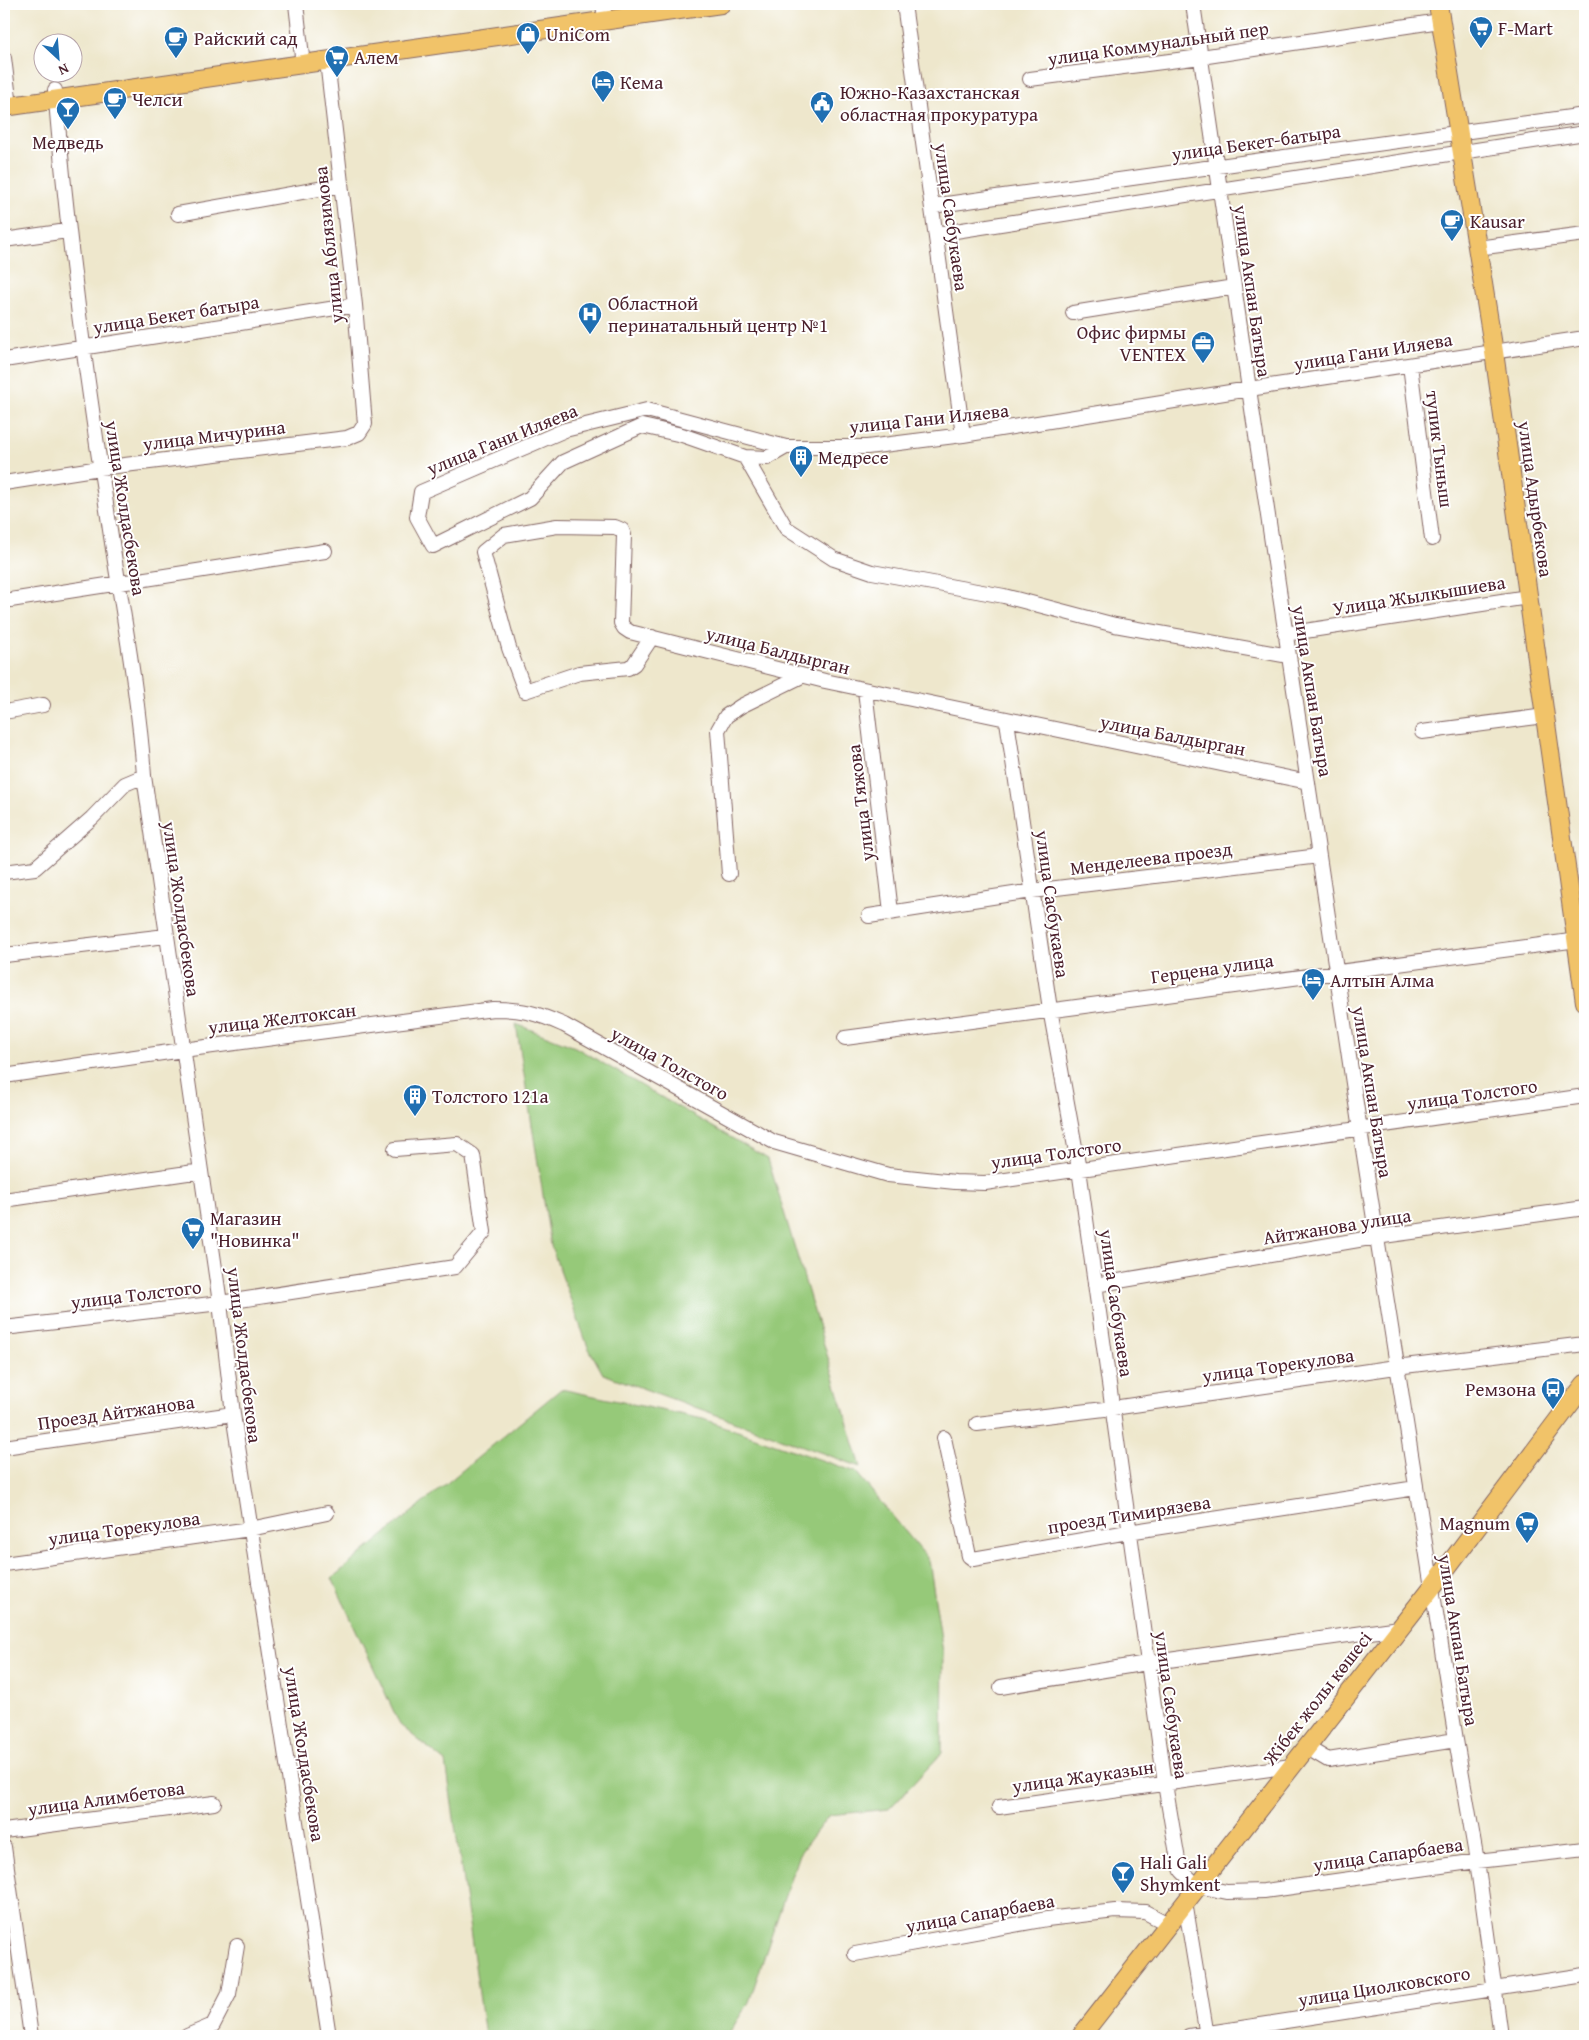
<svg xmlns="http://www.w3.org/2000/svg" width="1589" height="2040" viewBox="0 0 1589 2040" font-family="'Gentium Book Plus',serif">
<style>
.green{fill:#96c979;stroke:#707452}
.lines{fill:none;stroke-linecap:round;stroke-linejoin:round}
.minor-casing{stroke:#836563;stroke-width:16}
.major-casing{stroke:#836563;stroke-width:20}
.minor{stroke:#fff;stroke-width:14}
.major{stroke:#f1c369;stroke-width:18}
.labels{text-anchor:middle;stroke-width:4;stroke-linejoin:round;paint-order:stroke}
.poi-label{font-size:19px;fill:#4a1f2b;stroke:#fff;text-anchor:start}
.street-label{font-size:19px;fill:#4a1f2b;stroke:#fff}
</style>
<rect width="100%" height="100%" fill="#fff"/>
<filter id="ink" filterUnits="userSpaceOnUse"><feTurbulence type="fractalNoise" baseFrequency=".02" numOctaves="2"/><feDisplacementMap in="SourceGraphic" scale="10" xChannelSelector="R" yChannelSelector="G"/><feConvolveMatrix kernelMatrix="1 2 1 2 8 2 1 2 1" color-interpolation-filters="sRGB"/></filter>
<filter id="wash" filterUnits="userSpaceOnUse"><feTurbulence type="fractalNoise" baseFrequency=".0096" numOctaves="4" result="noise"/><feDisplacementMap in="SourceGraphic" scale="20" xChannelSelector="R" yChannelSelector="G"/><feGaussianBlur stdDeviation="1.12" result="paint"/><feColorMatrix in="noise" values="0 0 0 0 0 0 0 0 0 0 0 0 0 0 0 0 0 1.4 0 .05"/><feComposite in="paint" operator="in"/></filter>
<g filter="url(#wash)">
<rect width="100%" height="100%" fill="#eee7cc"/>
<!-- green -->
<path class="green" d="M516,1024L575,1047L768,1159L861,1467L603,1374L588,1347L551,1246Z
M561,1389L703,1419L856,1472L929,1560L943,1652L942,1753L889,1809L829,1815L799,1854L749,2002L727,2036H485L446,1762L400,1725L332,1578Z"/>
</g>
<g filter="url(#ink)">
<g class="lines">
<!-- minor casing -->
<g class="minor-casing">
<path id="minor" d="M296,4L303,65
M603,4L605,19
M904,4L963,435
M1193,4L1249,389L1360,1130L1456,1740L1477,1861L1501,2036
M4,58L10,106
M1030,79L1201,57L1440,21
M55,90C67,231 85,371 107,510C120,599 138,687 144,776L220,1303L233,1414L329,2036
M932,206L1585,115
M178,214L341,185
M936,234L1585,133
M4,240L67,231
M1477,248L1585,234
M1073,313L1234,287
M4,360L355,305
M1410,365L1432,539
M786,447L767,458L745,457L682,435L642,426L563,462L530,498L433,546L417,517L421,492L565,430L647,410L786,447H867L963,435L1249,389L1585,338
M745,457L786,528L834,559L872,572L1004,596L1115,625L1289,656
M4,483L100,468L347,438L359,433L365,424L355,305L327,61
M4,601L325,551
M1285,634L1528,597
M652,637L634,664L628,668L579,673L525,691L509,648L483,552L504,535L557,526L615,527L622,530L624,535L621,623L624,628L630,632L825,681L1308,782
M865,690L891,912
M4,712L43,705
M1007,721L1050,1009L1079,1169L1165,1784L1178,1860L1182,1871L1197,1886L1227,1892L1264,1891L1477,1861L1585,1849
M1422,732L1545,716
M4,872L35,868L92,818L125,784L144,776
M729,874L718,730L726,716L741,706L802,676
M869,916L1032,891L1319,856
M5,955L166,936
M845,1038L1585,939
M4,1076L183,1050L493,1009C522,1009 537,1013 564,1025L774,1142L888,1175L955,1182L985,1183L1585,1096
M4,1200L201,1171
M1095,1285L1376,1237L1585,1208
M4,1328L220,1303L455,1267L484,1232L473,1155L457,1144L395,1149
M977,1424L1113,1408L1396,1367L1585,1344
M944,1438L969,1556L973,1559L1128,1532L1416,1488
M4,1447L233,1414
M4,1564L250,1529L327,1513
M1001,1687L1147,1663L1399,1628
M1306,1747L1328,1760L1456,1740
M999,1807L1291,1766
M4,1831L214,1803
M4,1847L31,2036
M1185,1902L1207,2036
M855,1954L1047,1919L1115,1911L1145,1912L1168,1924
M187,2036L213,2025L229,1994L237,1946
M1189,2036L1585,1975"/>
</g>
<!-- major casing -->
<g class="major-casing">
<path id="major" d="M1438,4L1494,352L1585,1002
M4,107L721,4
M1081,2036L1433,1586L1585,1384"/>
</g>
<!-- minor -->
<use href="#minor" class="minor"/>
<!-- major -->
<use href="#major" class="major"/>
</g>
</g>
<!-- icons -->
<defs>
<g id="supermarket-pin" transform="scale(1.25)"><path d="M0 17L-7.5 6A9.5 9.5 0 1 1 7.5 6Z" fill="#1f6fb2" stroke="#fff"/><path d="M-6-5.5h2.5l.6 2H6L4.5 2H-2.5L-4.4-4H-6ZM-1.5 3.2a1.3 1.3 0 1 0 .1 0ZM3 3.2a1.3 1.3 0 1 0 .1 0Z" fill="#fff"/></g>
<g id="shop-pin" transform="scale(1.25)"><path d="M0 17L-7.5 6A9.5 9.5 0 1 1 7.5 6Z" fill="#1f6fb2" stroke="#fff"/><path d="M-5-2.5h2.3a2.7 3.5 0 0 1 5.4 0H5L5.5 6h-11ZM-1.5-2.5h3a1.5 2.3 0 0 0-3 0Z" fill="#fff"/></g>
<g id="cafe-pin" transform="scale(1.25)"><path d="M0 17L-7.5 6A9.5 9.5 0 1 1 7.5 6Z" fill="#1f6fb2" stroke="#fff"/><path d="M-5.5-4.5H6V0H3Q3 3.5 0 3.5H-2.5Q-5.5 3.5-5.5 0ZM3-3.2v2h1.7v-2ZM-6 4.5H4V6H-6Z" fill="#fff"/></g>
<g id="hotel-pin" transform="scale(1.25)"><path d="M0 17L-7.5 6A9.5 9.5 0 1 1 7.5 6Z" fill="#1f6fb2" stroke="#fff"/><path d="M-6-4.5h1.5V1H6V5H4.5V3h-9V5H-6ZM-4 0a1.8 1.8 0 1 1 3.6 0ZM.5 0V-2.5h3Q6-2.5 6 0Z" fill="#fff"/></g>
<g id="civic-pin" transform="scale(1.25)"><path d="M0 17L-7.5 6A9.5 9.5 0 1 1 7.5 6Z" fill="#1f6fb2" stroke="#fff"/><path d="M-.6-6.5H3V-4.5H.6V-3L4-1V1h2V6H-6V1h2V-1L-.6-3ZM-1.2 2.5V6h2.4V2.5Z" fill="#fff"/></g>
<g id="bar-pin" transform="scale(1.25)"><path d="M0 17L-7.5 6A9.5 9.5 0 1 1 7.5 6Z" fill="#1f6fb2" stroke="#fff"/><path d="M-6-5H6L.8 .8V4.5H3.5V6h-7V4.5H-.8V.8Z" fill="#fff"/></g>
<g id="hospital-pin" transform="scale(1.25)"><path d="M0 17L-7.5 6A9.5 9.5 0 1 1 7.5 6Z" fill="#1f6fb2" stroke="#fff"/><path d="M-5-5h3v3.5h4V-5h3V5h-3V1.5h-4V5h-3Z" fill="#fff"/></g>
<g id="office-pin" transform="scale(1.25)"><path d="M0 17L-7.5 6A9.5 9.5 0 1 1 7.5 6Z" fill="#1f6fb2" stroke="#fff"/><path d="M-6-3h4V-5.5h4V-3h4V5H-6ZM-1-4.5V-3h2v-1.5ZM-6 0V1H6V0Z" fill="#fff"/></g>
<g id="building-pin" transform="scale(1.25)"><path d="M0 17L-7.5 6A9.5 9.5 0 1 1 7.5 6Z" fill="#1f6fb2" stroke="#fff"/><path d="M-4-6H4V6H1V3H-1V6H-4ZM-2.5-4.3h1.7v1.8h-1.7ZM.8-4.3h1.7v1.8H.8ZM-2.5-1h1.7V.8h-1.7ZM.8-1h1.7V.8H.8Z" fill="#fff"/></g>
<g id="bus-pin" transform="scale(1.25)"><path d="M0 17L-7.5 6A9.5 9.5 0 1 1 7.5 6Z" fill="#1f6fb2" stroke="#fff"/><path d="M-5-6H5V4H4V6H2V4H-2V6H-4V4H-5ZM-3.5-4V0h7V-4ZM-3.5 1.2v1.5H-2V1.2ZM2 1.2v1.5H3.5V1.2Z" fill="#fff"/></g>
</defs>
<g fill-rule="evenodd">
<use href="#supermarket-pin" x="1481" y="28"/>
<use href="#shop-pin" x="528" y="34"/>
<use href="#cafe-pin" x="176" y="38"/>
<use href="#supermarket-pin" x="337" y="57"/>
<use href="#hotel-pin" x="603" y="82"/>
<use href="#cafe-pin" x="115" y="99"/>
<use href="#civic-pin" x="822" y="103"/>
<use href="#bar-pin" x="68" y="109"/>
<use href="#cafe-pin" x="1452" y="221"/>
<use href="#hospital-pin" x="590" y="314"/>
<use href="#office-pin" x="1203" y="343"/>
<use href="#building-pin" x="801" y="457"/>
<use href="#hotel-pin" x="1313" y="980"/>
<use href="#building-pin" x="415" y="1096"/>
<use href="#supermarket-pin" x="193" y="1229"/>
<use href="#bus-pin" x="1553" y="1389"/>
<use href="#supermarket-pin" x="1527" y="1523"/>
<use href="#bar-pin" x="1123" y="1873"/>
</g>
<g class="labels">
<!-- poi labels -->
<g class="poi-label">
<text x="1498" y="35">F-Mart</text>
<text x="546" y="41">UniCom</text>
<text x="194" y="45">Райский сад</text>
<text x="354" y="64">Алем</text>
<text x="620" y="89">Кема</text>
<text x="840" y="99">Южно-Казахстанская<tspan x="840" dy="22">областная прокуратура</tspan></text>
<text x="132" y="106">Челси</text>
<text x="68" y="149" text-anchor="middle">Медведь</text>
<text x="1470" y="228">Kausar</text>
<text x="608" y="310">Областной<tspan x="608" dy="22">перинатальный центр №1</tspan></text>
<text x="1186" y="339" text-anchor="end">Офис фирмы<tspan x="1186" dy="22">VENTEX</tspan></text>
<text x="818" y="464">Медресе</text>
<text x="1330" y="987">Алтын Алма</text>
<text x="432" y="1103">Толстого 121а</text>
<text x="210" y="1225">Магазин<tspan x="210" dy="22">"Новинка"</tspan></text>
<text x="1536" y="1396" text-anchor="end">Ремзона</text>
<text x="1510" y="1530" text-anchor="end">Magnum</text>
<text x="1140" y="1869">Hali Gali<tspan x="1140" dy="22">Shymkent</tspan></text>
</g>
<!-- street labels -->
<g class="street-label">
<text transform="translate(1158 43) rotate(-8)" y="7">улица Коммунальный пер</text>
<text transform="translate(1256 142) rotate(-8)" y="7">улица Бекет-батыра</text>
<text transform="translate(952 217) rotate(82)" y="7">улица Сасбукаева</text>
<text transform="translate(328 245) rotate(-96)" y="7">улица Аблязимова</text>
<text transform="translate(1253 291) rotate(82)" y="7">улица Акпан Батыра</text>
<text transform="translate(176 314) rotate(-9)" y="7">улица Бекет батыра</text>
<text transform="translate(1373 351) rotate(-9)" y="7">улица Гани Иляева</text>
<text transform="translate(929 418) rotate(-6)" y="7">улица Гани Иляева</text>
<text transform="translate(214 435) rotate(-7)" y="7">улица Мичурина</text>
<text transform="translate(502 439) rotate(-22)" y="7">улица Гани Иляева</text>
<text transform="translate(1440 449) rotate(83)" y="7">тупик Тыныш</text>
<text transform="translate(1536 499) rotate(82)" y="7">улица Адырбекова</text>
<text transform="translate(126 508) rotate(81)" y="7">улица Жолдасбекова</text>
<text transform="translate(1419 595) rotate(-9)" y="7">Улица Жылкышиева</text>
<text transform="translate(778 650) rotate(14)" y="7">улица Балдырган</text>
<text transform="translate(1313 691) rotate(81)" y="7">улица Акпан Батыра</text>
<text transform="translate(1173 735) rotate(11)" y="7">улица Балдырган</text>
<text transform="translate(860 803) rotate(-97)" y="7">улица Тяжова</text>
<text transform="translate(1151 858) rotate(-7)" y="7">Менделеева проезд</text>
<text transform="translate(1053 904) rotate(82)" y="7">улица Сасбукаева</text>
<text transform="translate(182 909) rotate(82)" y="7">улица Жолдасбекова</text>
<text transform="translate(1212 968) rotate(-8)" y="7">Герцена улица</text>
<text transform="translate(282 1018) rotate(-7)" y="7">улица Желтоксан</text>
<text transform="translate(670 1063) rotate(29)" y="7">улица Толстого</text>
<text transform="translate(1373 1092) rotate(81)" y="7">улица Акпан Батыра</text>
<text transform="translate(1472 1094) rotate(-8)" y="7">улица Толстого</text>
<text transform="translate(1056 1153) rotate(-8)" y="7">улица Толстого</text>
<text transform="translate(1337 1226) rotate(-9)" y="7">Айтжанова улица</text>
<text transform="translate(136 1294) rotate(-7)" y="7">улица Толстого</text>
<text transform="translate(1117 1303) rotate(82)" y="7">улица Сасбукаева</text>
<text transform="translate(245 1355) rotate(83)" y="7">улица Жолдасбекова</text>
<text transform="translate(1278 1365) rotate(-8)" y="7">улица Торекулова</text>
<text transform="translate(116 1412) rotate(-8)" y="7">Проезд Айтжанова</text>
<text transform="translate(1129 1514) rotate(-9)" y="7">проезд Тимирязева</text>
<text transform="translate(124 1528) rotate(-8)" y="7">улица Торекулова</text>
<text transform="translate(1459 1640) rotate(81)" y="7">улица Акпан Батыра</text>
<text transform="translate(1317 1698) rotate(-52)" y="7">Жібек жолы көшесі</text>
<text transform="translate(1172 1705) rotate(82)" y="7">улица Сасбукаева</text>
<text transform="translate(305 1754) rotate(81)" y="7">улица Жолдасбекова</text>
<text transform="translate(1083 1776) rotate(-8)" y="7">улица Жауказын</text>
<text transform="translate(106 1798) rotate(-8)" y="7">улица Алимбетова</text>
<text transform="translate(1388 1854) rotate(-8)" y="7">улица Сапарбаева</text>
<text transform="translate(980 1913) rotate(-10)" y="7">улица Сапарбаева</text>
<text transform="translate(1384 1986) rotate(-9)" y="7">улица Циолковского</text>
</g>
</g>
<!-- margin -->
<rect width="1589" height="2040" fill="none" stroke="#fff" stroke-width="20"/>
<!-- north arrow -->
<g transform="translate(58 58) rotate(154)"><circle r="24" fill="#ffffff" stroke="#b7a5aa"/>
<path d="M0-4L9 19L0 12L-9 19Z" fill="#1f6fb2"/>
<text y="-8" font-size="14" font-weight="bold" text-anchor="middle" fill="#4a1f2b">N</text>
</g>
</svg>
